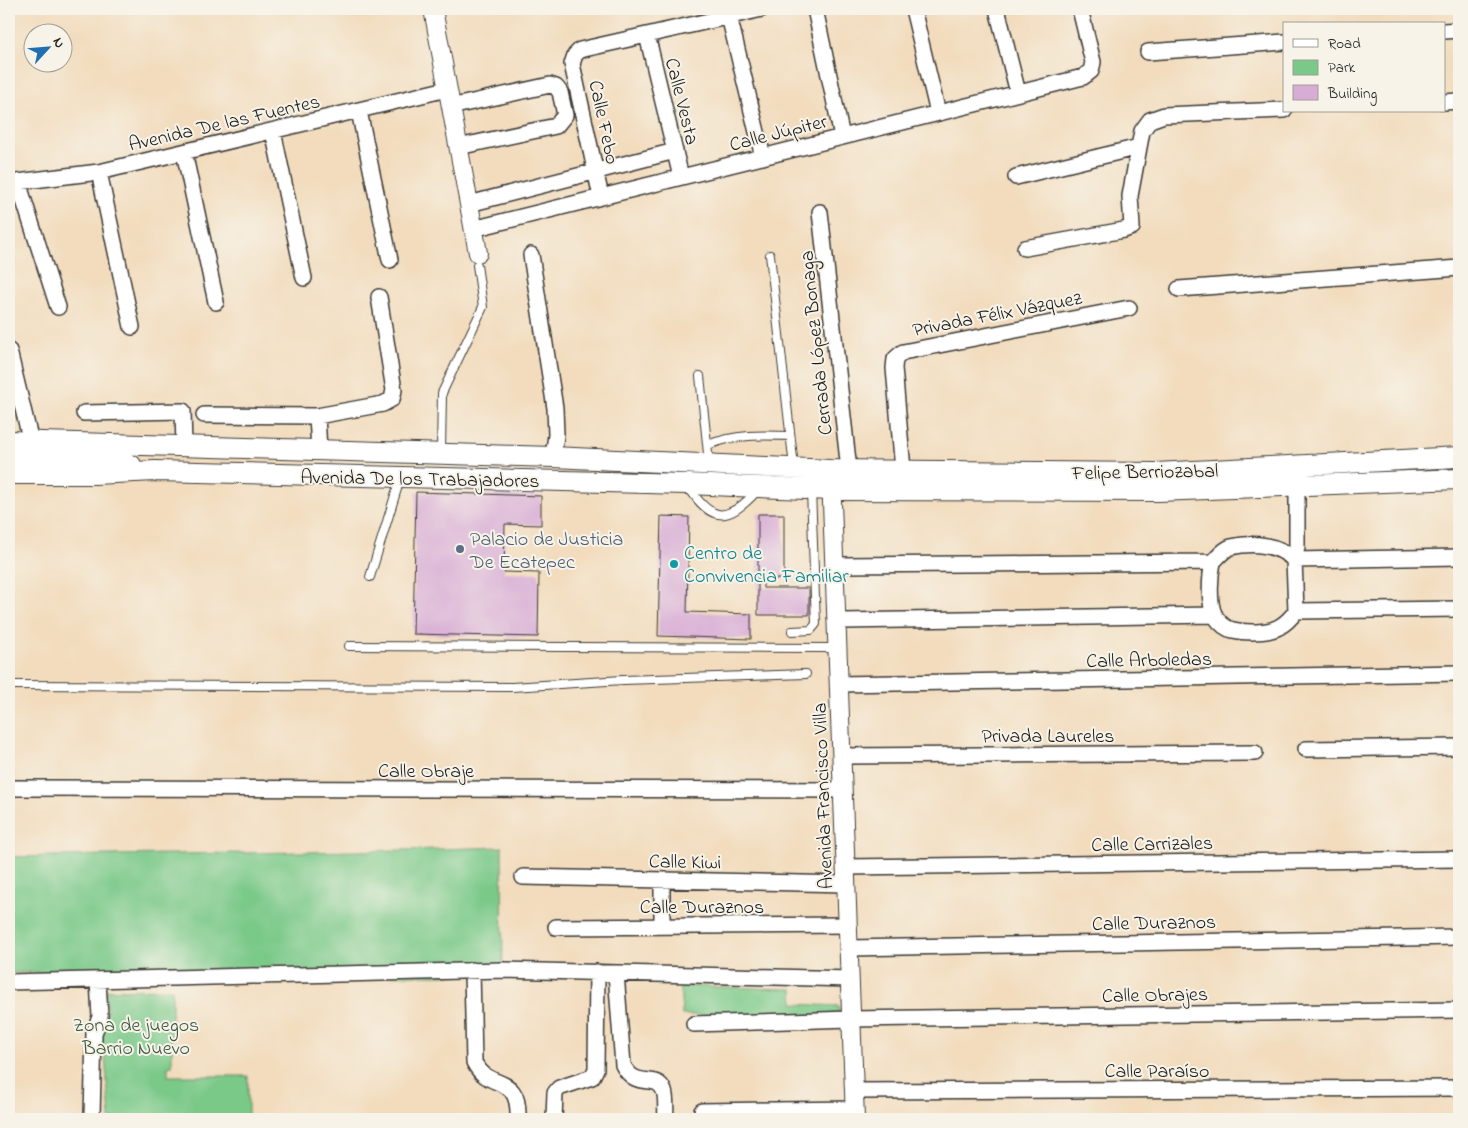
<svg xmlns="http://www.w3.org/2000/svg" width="1468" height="1128" viewBox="0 0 1468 1128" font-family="'Indie Flower',sans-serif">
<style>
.green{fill:#7ac989;stroke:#4b7252}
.building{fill:#d8add5}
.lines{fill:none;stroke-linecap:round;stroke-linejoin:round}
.service-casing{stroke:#3c3934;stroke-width:10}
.minor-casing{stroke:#3c3934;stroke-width:18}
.tertiary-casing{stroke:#3c3934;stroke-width:20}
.secondary-casing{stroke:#3c3934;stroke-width:22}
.service{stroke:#fff;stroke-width:8}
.minor{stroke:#fff;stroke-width:15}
.tertiary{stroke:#fff;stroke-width:18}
.secondary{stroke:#fff;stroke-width:20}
.service-dot{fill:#5c6f8a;stroke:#f7f3e8;stroke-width:2}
.culture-dot{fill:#0f9aa8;stroke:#f7f3e8;stroke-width:2}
.labels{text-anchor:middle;stroke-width:4;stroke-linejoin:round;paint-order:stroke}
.street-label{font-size:20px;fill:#1c1c1c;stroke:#f7f3e8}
.service-label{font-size:20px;fill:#4e5e75;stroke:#f7f3e8;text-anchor:start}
.culture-label{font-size:20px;fill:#0d838f;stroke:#f7f3e8;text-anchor:start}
.park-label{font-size:20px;fill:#3d5942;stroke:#f7f3e8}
</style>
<rect width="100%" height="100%" fill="#f7f3e8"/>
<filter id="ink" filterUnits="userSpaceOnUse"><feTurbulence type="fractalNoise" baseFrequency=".02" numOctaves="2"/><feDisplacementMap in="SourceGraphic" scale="10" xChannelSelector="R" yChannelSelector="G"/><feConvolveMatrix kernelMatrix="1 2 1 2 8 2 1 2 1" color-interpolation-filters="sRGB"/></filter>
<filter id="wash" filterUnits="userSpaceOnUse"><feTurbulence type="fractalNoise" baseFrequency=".0096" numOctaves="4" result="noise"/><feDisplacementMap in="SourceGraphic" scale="20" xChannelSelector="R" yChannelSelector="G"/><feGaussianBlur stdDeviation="1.12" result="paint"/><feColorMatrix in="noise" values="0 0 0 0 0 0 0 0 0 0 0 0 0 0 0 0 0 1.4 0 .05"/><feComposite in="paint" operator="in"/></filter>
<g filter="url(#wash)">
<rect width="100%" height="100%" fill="#f2dcbd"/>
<!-- green -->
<path class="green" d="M502,847L503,974L175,979L174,970L9,973V857C173,853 338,853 502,847Z
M680,986L793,989L794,1004L839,1006V1018L682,1015Z
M172,989V1066L168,1067V1076H248V1117L110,1119L105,1056L99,1035L107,1010L106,990Z"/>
<g id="blocks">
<!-- building -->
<path class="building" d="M416,492L541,496V525L505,524L504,572L539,573L538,637L413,634Z
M758,514H784V579H763V588H809V615H758Z
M661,516L689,517L687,612L751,614V639L658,636Z"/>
</g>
</g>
<g filter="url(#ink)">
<use href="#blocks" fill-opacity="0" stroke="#3c3934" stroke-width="1"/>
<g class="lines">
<!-- service casing -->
<g class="service-casing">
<path id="service" d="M770,255L794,467
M700,376L709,463
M708,445C735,434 762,435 790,436
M441,452L442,393L483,307L477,265
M688,486C712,524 728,522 757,491
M370,577L400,479
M792,631L811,630L816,624L811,490
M349,646L837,648
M9,685L512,687L623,680L806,674"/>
</g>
<!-- minor casing -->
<g class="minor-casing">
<path id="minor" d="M815,9L842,137
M913,9L938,113
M997,9L1018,93
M729,16L763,157
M1444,31L1459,30
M647,35L681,177
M1148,52L1284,42
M1444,102L1459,101
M450,107L550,85L556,87L560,92L565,115L556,126L458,147
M359,111L390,260
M273,131L304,278
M184,152L216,302
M99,172L132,327
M1016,177L1139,147
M18,182L58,307
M9,183L99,172L447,89
M601,197L572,64L575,55L580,50L762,9
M469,204L675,151
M820,212L849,470
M473,229L1083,77L1091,71L1093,62L1080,9
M1025,248L1124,230L1132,227L1130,196L1142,131L1150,120L1164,115L1284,110
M531,255L555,408L556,435L553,457
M1179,289L1459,268
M9,351L31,442
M84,413L183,411L184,446
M204,415L317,416L383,404L392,399L394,390L379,297
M317,416L319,450
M903,470L894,368L895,359L903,352L1129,308
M1297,487V547L1294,560L1296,611C1291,618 1286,623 1279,627C1268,633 1245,633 1233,630C1226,629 1219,622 1215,616C1208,603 1210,576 1213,562C1218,557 1224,549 1231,547C1252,542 1279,544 1294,560L1459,557
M842,565L1213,562
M1296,611L1459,609
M843,621L1215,615
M839,684L1459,673
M1306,749L1459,747
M841,756L1255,753
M9,788L843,790
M846,867L1459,859
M523,877L846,884
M662,926V880
M556,927L848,925
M849,948L1459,937
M472,970L474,1062C489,1093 520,1071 518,1119
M616,973L623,1065C636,1091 657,1072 664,1091C667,1099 665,1111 666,1119
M9,982L503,970L850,979
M694,1024L851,1019L1459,1010
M854,1091L1459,1088
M702,1111L855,1109
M92,1116L94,1033L100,1017L98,980
M554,1119L555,1093L559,1088L592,1077L596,1069L597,972"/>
</g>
<!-- tertiary casing -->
<g class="tertiary-casing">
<path id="tertiary" d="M433,9L478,253
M831,476L855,1119"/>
</g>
<!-- secondary casing -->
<g class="secondary-casing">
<path id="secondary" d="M9,441L553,457L830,470L1156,473L1459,457
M9,456L97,457L131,465
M9,474H94L155,471L687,484L831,490L1158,491L1459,479"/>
</g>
<!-- service -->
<use href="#service" class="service"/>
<!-- minor -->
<use href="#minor" class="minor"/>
<!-- tertiary -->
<use href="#tertiary" class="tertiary"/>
<!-- secondary -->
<use href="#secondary" class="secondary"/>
</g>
</g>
<!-- markers -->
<circle class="service-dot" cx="460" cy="549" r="5"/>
<circle class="culture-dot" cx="674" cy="564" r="5"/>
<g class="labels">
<!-- street labels -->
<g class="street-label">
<text transform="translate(683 101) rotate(76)" y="7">Calle Vesta</text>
<text transform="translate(224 122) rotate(-13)" y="7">Avenida De las Fuentes</text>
<text transform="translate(605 122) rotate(78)" y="7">Calle Febo</text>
<text transform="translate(778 132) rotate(-14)" y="7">Calle Júpiter</text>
<text transform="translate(997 313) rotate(-11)" y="7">Privada Félix Vázquez</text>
<text transform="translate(815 343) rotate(-96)" y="7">Cerrada López Bonaga</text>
<text transform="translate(1145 471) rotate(-1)" y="7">Felipe Berriozabal</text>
<text transform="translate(420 478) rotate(1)" y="7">Avenida De los Trabajadores</text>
<text transform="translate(1149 659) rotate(-1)" y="7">Calle Arboledas</text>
<text x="1048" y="742">Privada Laureles</text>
<text x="426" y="777">Calle Obraje</text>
<text transform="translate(822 796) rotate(-92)" y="7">Avenida Francisco Villa</text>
<text transform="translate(1152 843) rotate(-1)" y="7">Calle Carrizales</text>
<text transform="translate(685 861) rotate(1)" y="7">Calle Kiwi</text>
<text x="702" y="913">Calle Duraznos</text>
<text transform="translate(1154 922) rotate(-1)" y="7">Calle Duraznos</text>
<text transform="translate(1155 994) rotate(-1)" y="7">Calle Obrajes</text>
<text x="1157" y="1077">Calle Paraíso</text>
</g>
<!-- service labels -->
<g class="service-label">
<text x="470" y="545">Palacio de Justicia<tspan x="470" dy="23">De Ecatepec</tspan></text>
</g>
<!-- culture labels -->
<g class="culture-label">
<text x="684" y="559">Centro de<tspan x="684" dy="23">Convivencia Familiar</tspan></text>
</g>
<!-- park labels -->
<g class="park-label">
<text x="136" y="1031">Zona de juegos<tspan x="136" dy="23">Barrio Nuevo</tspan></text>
</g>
</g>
<!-- margin -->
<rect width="1468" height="1128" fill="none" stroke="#f7f3e8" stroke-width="30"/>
<!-- legend -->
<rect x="1283" y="22" width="162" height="90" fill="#f7f3e8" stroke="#9f9d96"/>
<rect x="1293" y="39" width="25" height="8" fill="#ffffff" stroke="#9f9d96"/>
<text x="1328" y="48" font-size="15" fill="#1c1c1c">Road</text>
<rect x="1293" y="60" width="25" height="15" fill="#7ac989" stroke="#9f9d96"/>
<text x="1328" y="72" font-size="15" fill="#1c1c1c">Park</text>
<rect x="1293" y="85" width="25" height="15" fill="#d8add5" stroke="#9f9d96"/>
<text x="1328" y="98" font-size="15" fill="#1c1c1c">Building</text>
<!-- north arrow -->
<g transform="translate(48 48) rotate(64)"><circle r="24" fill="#f7f3e8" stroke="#9f9d96"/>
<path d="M0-4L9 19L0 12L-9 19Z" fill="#1f6fb2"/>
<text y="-8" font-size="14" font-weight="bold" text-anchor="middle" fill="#1c1c1c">N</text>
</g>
</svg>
